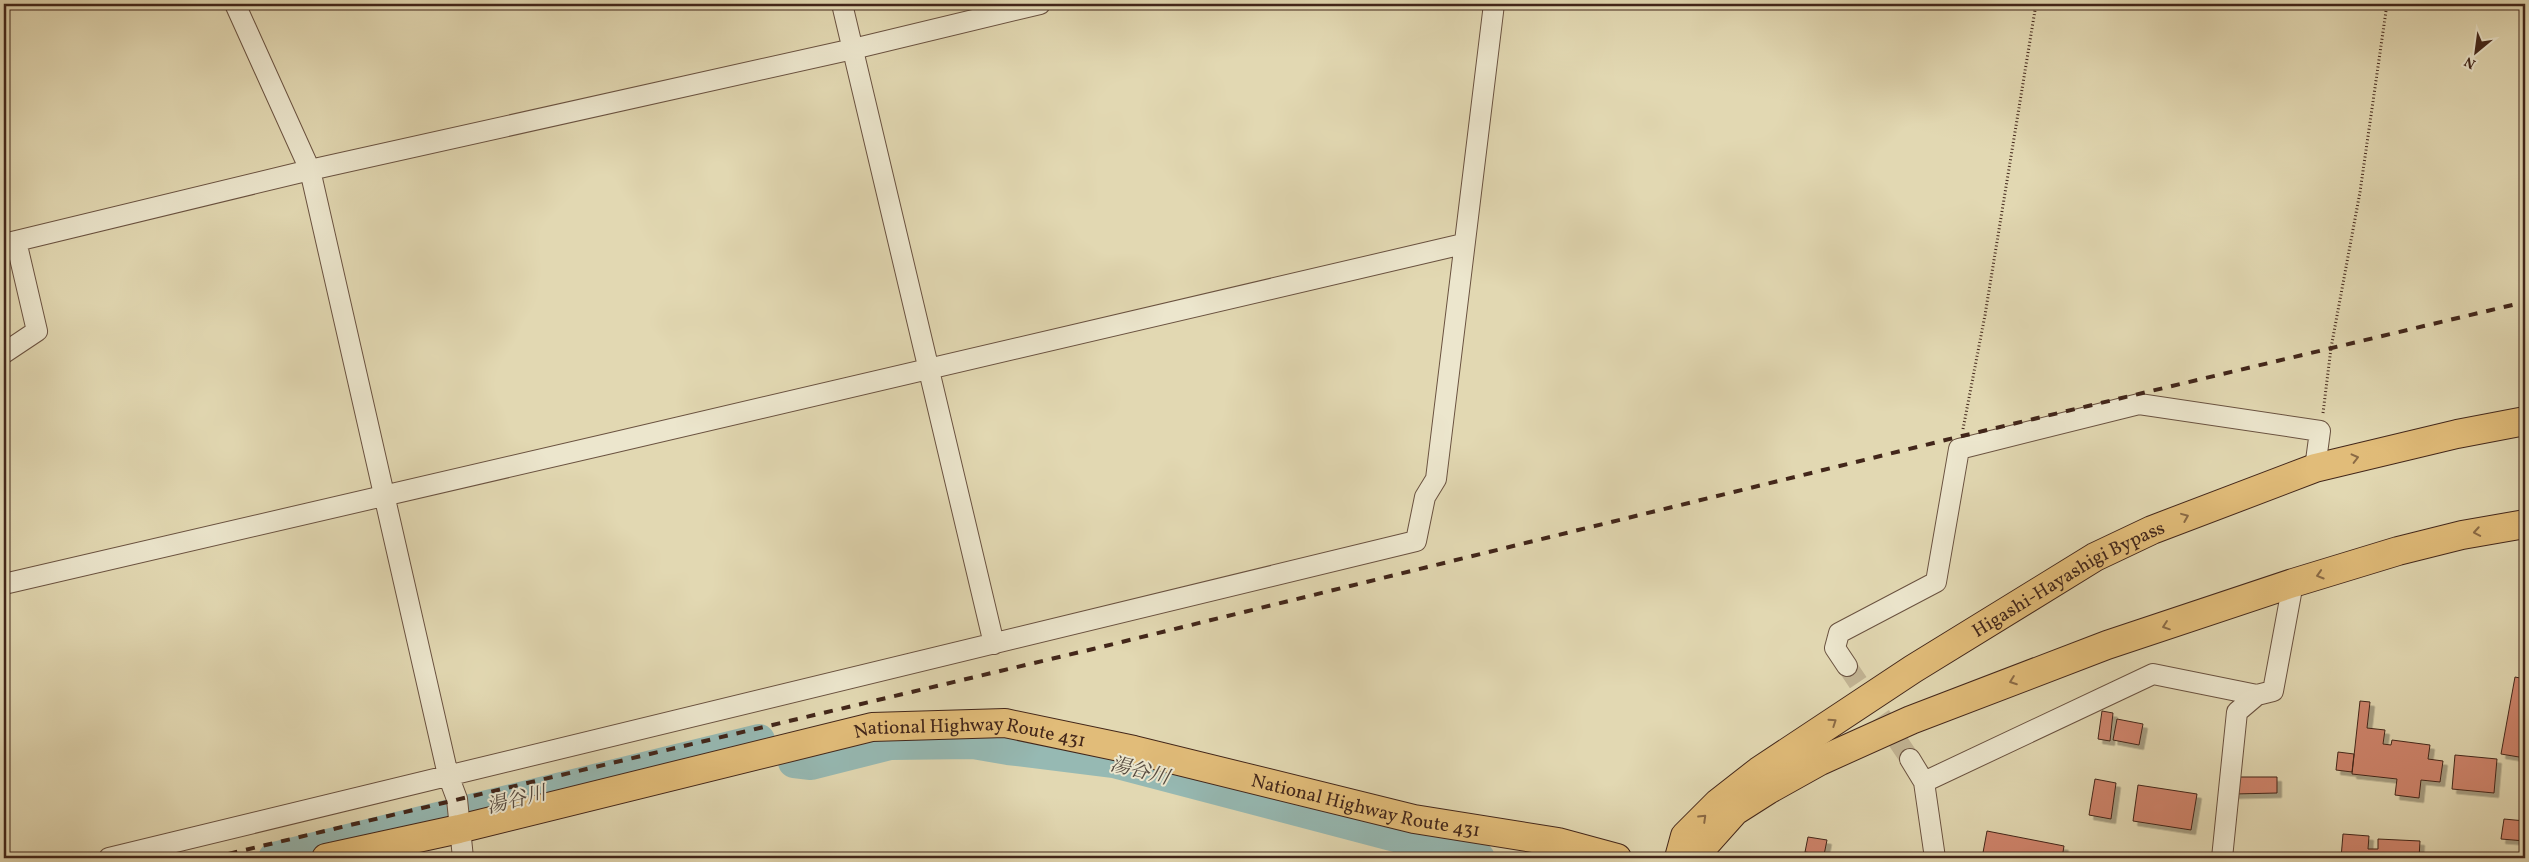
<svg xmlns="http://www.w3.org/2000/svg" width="2529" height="862" viewBox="0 0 2529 862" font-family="Vollkorn,'Noto Serif JP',serif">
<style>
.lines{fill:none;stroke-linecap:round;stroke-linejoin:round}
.river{stroke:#96b9b3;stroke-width:32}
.building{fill:#d0856d;stroke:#42261a;filter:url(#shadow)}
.minor-tunnel{stroke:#c2b494;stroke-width:20;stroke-dasharray:20 10;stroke-linecap:butt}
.minor-casing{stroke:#6a5240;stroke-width:22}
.highway-casing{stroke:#42261a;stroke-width:30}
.path{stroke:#42261a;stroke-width:3;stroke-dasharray:1 2.5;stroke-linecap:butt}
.minor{stroke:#ece6cd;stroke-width:20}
.highway{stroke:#e1bc79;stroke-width:28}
.rail{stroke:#42261a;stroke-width:4;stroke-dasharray:9 9;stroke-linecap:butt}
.oneway{stroke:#8a6a45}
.labels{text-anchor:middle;stroke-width:4;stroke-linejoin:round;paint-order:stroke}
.street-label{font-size:19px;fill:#42261a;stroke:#ece6cd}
.water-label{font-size:20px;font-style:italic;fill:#574b40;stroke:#ece6cd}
</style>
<defs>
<filter id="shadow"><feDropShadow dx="4.5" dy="4.5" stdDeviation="0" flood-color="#0004"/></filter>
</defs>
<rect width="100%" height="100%" fill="#e2d8b2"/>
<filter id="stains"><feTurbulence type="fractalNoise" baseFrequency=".004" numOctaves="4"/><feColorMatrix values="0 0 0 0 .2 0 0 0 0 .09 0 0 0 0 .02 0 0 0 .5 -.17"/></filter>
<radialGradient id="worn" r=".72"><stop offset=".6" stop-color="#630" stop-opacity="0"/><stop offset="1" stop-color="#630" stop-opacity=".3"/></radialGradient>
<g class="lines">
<!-- river -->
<path class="river" d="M794,762L811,764L890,744L973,743L1008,749L1114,762L1479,858
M274,858L759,740"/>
</g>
<!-- building -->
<path class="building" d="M2515,677L2525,679V758L2501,754Z
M2360,701L2370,702L2367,728L2385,730L2383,744L2391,745L2392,740L2430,745L2428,759L2443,761L2440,782L2421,780L2419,798L2395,795L2397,779L2352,774Z
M2102,711L2113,713L2110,741L2098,739Z
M2117,719L2143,724L2139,745L2113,740Z
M2338,752L2354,754L2352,772L2336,770Z
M2455,755L2497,759L2494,793L2452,789Z
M2234,777H2277V793L2234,794Z
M2095,779L2116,783L2111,819L2089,815Z
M2138,785L2197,794L2191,830L2133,821Z
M2504,819L2525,821V841L2501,839Z
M1987,831L2064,846L2062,858H1982Z
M2343,834L2369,836L2368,849H2378V839L2420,841L2419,858H2341Z
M1808,837L1827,840L1824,855L1805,852Z"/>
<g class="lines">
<!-- minor-tunnel -->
<path class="minor-tunnel" d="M1847,666L1910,759"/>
<!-- minor casing -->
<g class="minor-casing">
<path id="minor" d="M235,4L310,170L448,775L457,799L463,858
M842,4L994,644
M4,244L310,170L853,49L1040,4
M4,353L37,331L16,241
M4,584C491,473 976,356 1463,244
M1847,666L1835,648L1839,633L1936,582L1959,449L2139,404L2320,431L2315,468
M1910,759L1924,782L1935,858
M1924,782L2153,674L2257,695
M109,858L1416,541L1425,497L1436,479L1494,4
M2222,858L2237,712L2257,695L2273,691L2293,583"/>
</g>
<!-- highway casing -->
<g class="highway-casing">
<g id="highway">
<path id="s1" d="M326,858L459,829L872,727L1005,723L1134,750L1414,819L1558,842L1617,858"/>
<path id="s2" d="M1679,858L1685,836L1718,803L1759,771L1913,669L2095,557L2152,530L2315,468L2457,434L2525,421"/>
<path d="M1693,858L1735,811L1768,790L1820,761L1911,720L2107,645L2293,583L2398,551L2462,535L2525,524"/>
</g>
</g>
<!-- path -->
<path class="path" d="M2323,413L2331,348L2360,192L2387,4
M1963,429L1985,315L2036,4"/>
<!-- minor -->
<use href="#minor" class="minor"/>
<!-- highway -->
<use href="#highway" class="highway"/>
<!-- rail -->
<path class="rail" d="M211,858L1093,649L1962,436L2525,302"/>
</g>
<!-- one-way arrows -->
<defs><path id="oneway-chevron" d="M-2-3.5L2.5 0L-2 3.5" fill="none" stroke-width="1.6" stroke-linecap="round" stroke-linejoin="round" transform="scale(1.25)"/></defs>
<g class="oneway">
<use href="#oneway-chevron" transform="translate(2355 458) rotate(-14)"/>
<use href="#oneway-chevron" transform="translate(2185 517) rotate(-22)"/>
<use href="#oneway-chevron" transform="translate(2477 532) rotate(170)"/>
<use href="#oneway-chevron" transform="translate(2320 575) rotate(163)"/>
<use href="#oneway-chevron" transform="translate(2166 626) rotate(161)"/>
<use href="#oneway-chevron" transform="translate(2013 681) rotate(160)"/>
<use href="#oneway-chevron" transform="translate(1833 722) rotate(-34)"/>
<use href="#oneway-chevron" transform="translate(1703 818) rotate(-44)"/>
</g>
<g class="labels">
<!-- street labels -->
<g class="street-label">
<text dy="7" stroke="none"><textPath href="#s2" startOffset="486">Higashi-Hayashigi Bypass</textPath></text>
<text dy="7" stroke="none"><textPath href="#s1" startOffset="660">National Highway Route 431</textPath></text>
<text dy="7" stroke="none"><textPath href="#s1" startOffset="1065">National Highway Route 431</textPath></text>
</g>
<!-- water labels -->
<g class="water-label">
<text transform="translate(1140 770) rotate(14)" y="7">湯谷川</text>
<text transform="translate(516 799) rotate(-14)" y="7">湯谷川</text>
</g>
</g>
<!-- margin -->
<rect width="2529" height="862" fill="none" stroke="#e2d8b2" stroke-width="20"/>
<rect x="5" y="5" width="2519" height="852" fill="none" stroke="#42261a" stroke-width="2.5"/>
<rect x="10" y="10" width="2509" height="842" fill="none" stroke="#42261a"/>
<!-- north arrow -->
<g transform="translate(2476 52) rotate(209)" stroke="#ece6cd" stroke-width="4" paint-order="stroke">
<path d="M0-4L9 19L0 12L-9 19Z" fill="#42261a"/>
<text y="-8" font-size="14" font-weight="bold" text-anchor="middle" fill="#42261a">N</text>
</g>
<rect width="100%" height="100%" filter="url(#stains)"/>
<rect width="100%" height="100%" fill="url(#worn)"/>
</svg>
